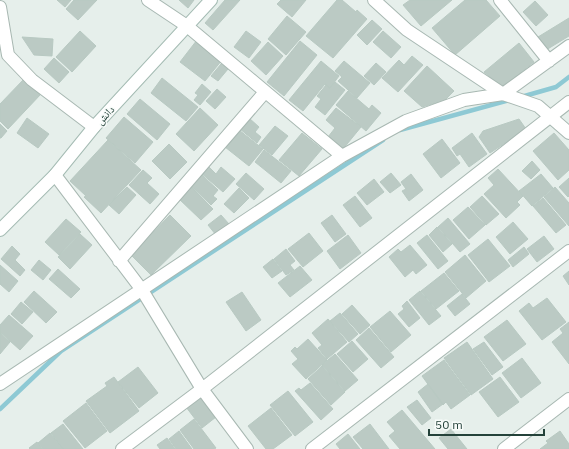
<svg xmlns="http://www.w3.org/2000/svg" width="569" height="449" viewBox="0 0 569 449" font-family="'IBM Plex Sans','Noto Naskh Arabic',sans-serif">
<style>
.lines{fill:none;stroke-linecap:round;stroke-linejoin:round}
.stream{stroke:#8ec9d4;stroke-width:4.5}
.building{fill:#bbcac4;stroke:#b8c9c2}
.minor-casing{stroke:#a8b8b2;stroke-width:14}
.tertiary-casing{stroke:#a8b8b2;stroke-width:14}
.secondary-casing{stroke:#a4bbb3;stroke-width:14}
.minor{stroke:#fff;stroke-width:12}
.tertiary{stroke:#fff;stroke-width:12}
.secondary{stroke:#fff;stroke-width:12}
.labels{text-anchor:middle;stroke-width:3;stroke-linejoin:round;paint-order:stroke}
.street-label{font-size:11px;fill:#24423a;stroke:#f7fbf9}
</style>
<rect width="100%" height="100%" fill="#e6efeb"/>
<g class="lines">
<!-- stream -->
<path class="stream" d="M521,97L556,87L569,77
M400,130L510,100
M0,409L61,351L383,140"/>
</g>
<!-- building -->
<path class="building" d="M57,0H71L65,7Z
M74,0H97L78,20L66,9Z
M179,0H194L188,8Z
M225,0H240L213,30L205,23Z
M281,0H306L292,17L277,4Z
M337,0H342L356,12L357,10L367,19L333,58L306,36Z
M410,0H452L421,26L403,5Z
M465,0H486L500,16L455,55L432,28Z
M535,1L548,15L536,26L523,12Z
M287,16L306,32L286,55L268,39Z
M569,18V36L546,50L538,37Z
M372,20L382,29L367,45L357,35Z
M80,31L96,46L72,72L56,57Z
M246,31L261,42L249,58L234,47Z
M383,31L401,47L391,58L373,42Z
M22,37L53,39L52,56L34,55Z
M197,40L222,60L205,81L180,62Z
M300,41L317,55L284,96L267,82Z
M268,42L283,56L266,75L251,61Z
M519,43L534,62L502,87L484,72Z
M412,56L423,65L398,92L382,78L399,60L404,65Z
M54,58L69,72L59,83L44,69Z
M321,61L339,76L330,88L325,84L303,111L289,100Z
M344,61L370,83L357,98L338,81L342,77L335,71Z
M376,63L386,72L374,85L364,76Z
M221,64L228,69L218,81L211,76Z
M427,66L454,91L445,100L422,107L404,91Z
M162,78L198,107L186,121L151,93Z
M24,79L41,94L8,129L0,121V104Z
M335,82L345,90L325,115L315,107L321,99L317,96L326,85L330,88Z
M202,84L211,92L200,105L194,100L198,95L195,93Z
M217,89L226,97L215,109L206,101Z
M348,91L369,109L372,105L381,113L366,131L336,105Z
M140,99L170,124L157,140L127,114Z
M200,108L218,125L194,151L176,134Z
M336,108L361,127L343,149L328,137L335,128L326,120Z
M124,117L153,142L135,163L106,138Z
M27,118L49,134L38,148L17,133Z
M249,118L259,127L255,132L261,137L257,143L240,129Z
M519,119L526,129L490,153L479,137L483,131Z
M0,124L7,131L1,138H0Z
M275,126L288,136L272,155L259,145Z
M239,130L263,149L249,166L225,147Z
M302,133L322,149L299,176L279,160Z
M472,133L487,154L469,167L460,154L457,156L452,148Z
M554,133L569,150V170L558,180L533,151Z
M442,139L460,163L441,178L423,154Z
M108,140L141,170L101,213L84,197L86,196L70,181Z
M169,144L187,162L170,179L152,161Z
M264,150L291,171L281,183L255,162Z
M532,161L540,170L531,179L522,171Z
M208,166L216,174L221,167L235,179L223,192L201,173Z
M498,169L523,196L517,202L520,205L506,218L484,194L494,185L488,178Z
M143,170L152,178L147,183L159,194L150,204L129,185Z
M246,173L264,189L254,200L236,184Z
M391,173L401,185L390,193L380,182Z
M411,174L423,190L409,201L402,191L406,189L401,182Z
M541,174L553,188L532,206L519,191Z
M202,175L218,190L213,196L217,199L211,205L191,186Z
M569,178V196L568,197L559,187Z
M374,179L384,192L367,205L357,193Z
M190,186L213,209L201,220L178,198Z
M127,187L136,195L119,214L109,205Z
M555,187L569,203V226L544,197Z
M239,188L249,198L234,213L224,204Z
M355,196L372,218L360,227L343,205Z
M482,196L499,214L486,225L470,207Z
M543,198L566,225L556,233L533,206Z
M468,207L485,225L469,239L453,220Z
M170,215L191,236L151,275L131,255Z
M221,215L229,224L216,235L208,225Z
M332,215L346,234L335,242L321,223Z
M448,218L470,244L460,252L438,227Z
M66,219L81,232L59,255L45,242Z
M513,222L528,239L510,254L496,237Z
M437,227L452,244L443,252L429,235Z
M309,233L323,251L303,267L288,249Z
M80,234L92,245L70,269L58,257Z
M348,235L361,253L340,269L327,251Z
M427,235L448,261L438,269L417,243Z
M544,236L554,249L537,262L527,249Z
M488,239L510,266L489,282L468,255Z
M410,245L427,265L416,274L413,270L405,277L389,257L398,249L401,252Z
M12,246L20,254L15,260L25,270L20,276L1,259Z
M524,247L529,254L513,267L508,260Z
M286,249L295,261L290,265L294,270L286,275L274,259Z
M465,255L486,281L466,298L445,272Z
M273,259L282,271L272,278L263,267Z
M39,260L51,270L43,280L31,270Z
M0,265L18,281L9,292L0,284Z
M300,266L312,280L290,297L278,283Z
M58,269L80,289L71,298L49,279Z
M569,271V285L563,276Z
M444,273L459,291L436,309L421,291Z
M34,291L57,312L46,323L24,302Z
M420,291L441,316L429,325L409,300Z
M242,292L261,320L246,331L226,302Z
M462,294L470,304L455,316L447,306Z
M547,298L566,322L542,340L519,311L529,303L533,308Z
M407,301L420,318L409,327L398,314L404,309L402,306Z
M21,302L33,312L22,324L11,314Z
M352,305L370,325L360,334L342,314Z
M390,311L411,335L391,352L370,327Z
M340,313L358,334L349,342L330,321Z
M9,315L33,336L20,350L0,332V325Z
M328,319L347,342L327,359L318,348L322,345L312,333Z
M507,320L526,344L503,361L484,337Z
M569,322V364L552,342L563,333L560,329Z
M369,328L394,357L381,368L356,340Z
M0,333L10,342L0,354Z
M308,339L327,360L306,379L292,364L298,359L291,351L295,347L297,349Z
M352,341L368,359L353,372L337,354Z
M467,342L493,379L471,395L444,358Z
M484,342L503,367L492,375L473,349Z
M335,354L358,380L345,391L322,365Z
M522,358L541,383L521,398L502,373Z
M444,360L470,395L451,409L446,402L443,405L422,376Z
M322,366L345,392L331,405L308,379Z
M138,367L158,393L139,408L118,382Z
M114,377L139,411L110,433L86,401L107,386L105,383Z
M500,377L519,402L498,417L479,392Z
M310,383L333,409L321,420L295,391L299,388L301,390Z
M428,384L443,404L432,412L418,392Z
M288,391L313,422L295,436L270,405Z
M200,397L216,417L202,428L186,407Z
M417,400L431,418L422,425L407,407Z
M86,403L107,431L85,448L63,421Z
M271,408L292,435L273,449H266L248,426Z
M402,410L435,449H400L389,436L395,431L387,422Z
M194,419L216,448L214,449H194L180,430Z
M63,424L83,449H63L51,433Z
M370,424L389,449H363L353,437Z
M451,429L467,449H448L439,438Z
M179,431L192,449H176L169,439Z
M560,431L569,444V449H540L548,443L546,441Z
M50,433L63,449H43L38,443Z
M348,434L360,449H340L336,444Z
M167,438L175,449H160L157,445Z
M37,442L42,449H30L29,448Z"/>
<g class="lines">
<!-- minor casing -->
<g class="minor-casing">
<path id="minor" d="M148,0L187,26L342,156
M500,0L549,61
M0,7L8,55L32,80L94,127
M55,175L142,290L202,389L247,449
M119,261L265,92
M0,384L342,156L406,121L464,100L503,94L569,46
M122,449L202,389L569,102
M312,449L569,251
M504,449L569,399"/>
</g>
<!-- tertiary casing -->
<g class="tertiary-casing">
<path id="tertiary" d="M374,0L407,30L503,94L538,106L569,133"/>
</g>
<!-- secondary casing -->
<g class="secondary-casing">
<path id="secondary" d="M0,230L55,175L94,127L211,0"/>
</g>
<!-- minor -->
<use href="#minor" class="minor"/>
<!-- tertiary -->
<use href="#tertiary" class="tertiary"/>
<!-- secondary -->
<use href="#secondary" class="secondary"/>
</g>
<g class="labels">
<!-- street labels -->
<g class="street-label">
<text transform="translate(105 115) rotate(-47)" y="4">دانش</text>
</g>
</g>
<!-- scale -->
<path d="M429 429v6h115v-6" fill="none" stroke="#24423a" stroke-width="2"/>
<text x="435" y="429" font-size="12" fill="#24423a" stroke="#f7fbf9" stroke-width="3" paint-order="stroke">50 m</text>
</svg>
